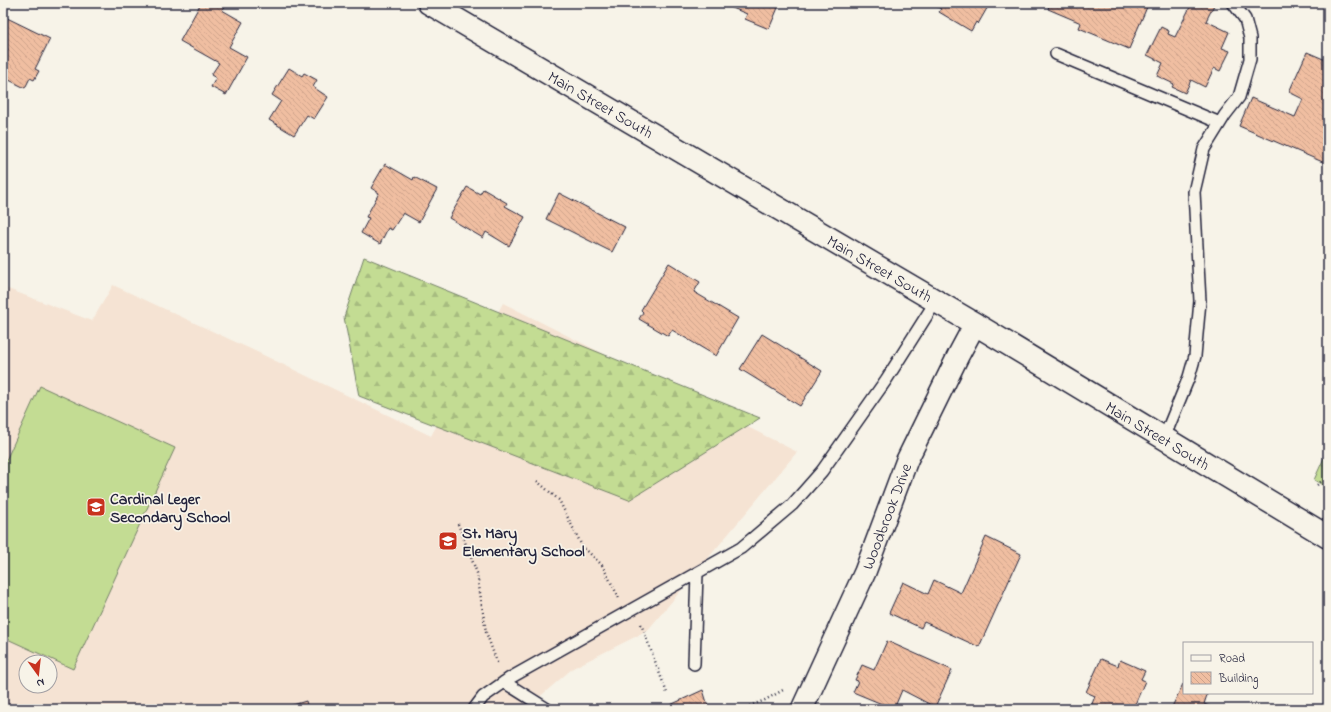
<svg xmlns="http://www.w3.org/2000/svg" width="1331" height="712" viewBox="0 0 1331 712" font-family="'Indie Flower',sans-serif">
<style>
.built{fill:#f5e3d3;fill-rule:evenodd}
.forest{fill:url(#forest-firs);stroke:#727f67}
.park{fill:url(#park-tufts);stroke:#727f67}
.pitch{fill:#c3dc93;stroke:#727f67}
.building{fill:url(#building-back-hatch);stroke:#22223b}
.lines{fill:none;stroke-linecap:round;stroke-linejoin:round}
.lane-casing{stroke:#22223b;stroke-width:14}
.street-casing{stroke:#22223b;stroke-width:24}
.primary-casing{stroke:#22223b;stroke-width:25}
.path{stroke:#22223b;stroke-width:2.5;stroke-dasharray:1 3;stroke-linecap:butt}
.lane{stroke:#f7f3e8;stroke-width:11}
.street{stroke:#f7f3e8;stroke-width:21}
.primary{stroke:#f7f3e8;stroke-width:22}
.labels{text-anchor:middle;stroke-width:3.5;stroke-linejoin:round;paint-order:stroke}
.street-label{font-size:16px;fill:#22223b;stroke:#f7f3e8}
.poi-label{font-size:16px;font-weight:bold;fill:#22223b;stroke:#f7f3e8;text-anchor:start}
</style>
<defs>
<pattern id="forest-firs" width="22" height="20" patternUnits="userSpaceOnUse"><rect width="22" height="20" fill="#c3dc93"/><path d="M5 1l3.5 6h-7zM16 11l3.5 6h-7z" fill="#a7bc80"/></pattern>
<pattern id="park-tufts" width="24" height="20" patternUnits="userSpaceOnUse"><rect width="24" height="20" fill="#c3dc93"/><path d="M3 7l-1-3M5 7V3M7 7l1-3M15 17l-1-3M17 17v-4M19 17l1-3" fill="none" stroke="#a7bc80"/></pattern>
<pattern id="building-back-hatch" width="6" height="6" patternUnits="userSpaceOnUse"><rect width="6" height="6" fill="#f0bea1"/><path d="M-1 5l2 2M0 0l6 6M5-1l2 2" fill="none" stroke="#cea38c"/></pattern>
</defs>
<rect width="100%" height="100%" fill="#f7f3e8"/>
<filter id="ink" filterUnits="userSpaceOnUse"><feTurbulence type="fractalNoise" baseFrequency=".025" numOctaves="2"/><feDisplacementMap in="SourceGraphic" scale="8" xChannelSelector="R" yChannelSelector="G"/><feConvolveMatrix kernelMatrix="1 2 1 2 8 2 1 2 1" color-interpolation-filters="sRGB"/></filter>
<g filter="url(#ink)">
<!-- built -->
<path class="built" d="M113,285L257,352L431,436L503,303L797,452L647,631L573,668L536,700L530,709H3V287L92,321ZM26,662H50V686H26Z"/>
<!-- forest -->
<path class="forest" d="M364,257L760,418L629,500L359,396L344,317Z"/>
<!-- park -->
<path class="park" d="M1328,449V488L1314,480Z"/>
<!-- pitch -->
<path class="pitch" d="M40,386L175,448L73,669L3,637V467Z"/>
<!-- building -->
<path class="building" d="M201,3H226L222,10L243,22L229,47L247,57L226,95L211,87L216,78L211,75L219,63L180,41Z
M732,3H780L769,29L745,19L747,14L730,7Z
M937,3H990L978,24L976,22L971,31L939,12L941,9L936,6Z
M1050,3H1137L1147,7L1129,49L1079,28L1081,23L1048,9Z
M1192,3H1215L1206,21L1229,32L1222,48L1230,51L1220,71L1214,68L1205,87L1191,80L1185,93L1172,87L1174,84L1157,76L1163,63L1147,55L1161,27L1169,31L1168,34L1175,37Z
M3,16L50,39L35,69L39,71L34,80L30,78L25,88L3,77V53L5,54L8,49L3,47Z
M1307,52L1328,61V156L1325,163L1239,126L1251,98L1295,117L1303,99L1289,92Z
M289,68L302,76L304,73L317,80L313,87L328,97L314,119L307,115L294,135L269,120L281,101L272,95Z
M385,164L413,180L414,177L437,189L419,222L403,213L392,230L388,228L380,244L361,233L369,218L366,217L379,193L371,188Z
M467,187L480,194L483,189L507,203L505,206L525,217L509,246L486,232L483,238L449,218Z
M559,193L625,227L612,252L546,219Z
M669,263L700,282L694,292L738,318L716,356L672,330L668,336L639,319L643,312L641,310Z
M762,334L822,371L800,406L740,369Z
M986,537L1021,554L979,647L924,622L921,628L889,613L903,582L928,594L934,580L961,593Z
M887,641L952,670L935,707L902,690L894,709L853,692L858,681L855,680L862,665L874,670Z
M1101,659L1118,666L1120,660L1145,671L1141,679L1145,681L1133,709H1090L1095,696L1086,692Z
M1183,684L1184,693H1203L1207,695L1204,704L1217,709H1171Z
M703,690L709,709H665L666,707Z
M306,701L308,709H280Z"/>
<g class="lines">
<!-- lane casing -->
<g class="lane-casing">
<path id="lane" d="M1056,54L1220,123
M1164,438L1189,377L1195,356L1200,301L1194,192L1204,149L1225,115L1239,97L1250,59V38L1245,19L1233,3
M694,664L697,573
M504,682L547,709
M474,709L483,697L510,678L741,548L792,505L822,471L886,380L936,301"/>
</g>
<!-- street casing -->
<g class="street-casing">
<path id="street" d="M802,709L865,572L907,460L959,354L975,324"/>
</g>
<!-- primary casing -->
<g class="primary-casing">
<path id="primary" d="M429,3L975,324L1328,537"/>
</g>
<!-- path -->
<path class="path" d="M537,481L559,500L582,546L602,565L619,598
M1317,485L1328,476
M458,524L477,573L486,632L498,665
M641,624L667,693
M501,706L508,709
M742,709L765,700L785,689"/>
<!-- lane -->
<use href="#lane" class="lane"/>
<!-- street -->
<use href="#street" class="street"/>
<!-- primary -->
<use href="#primary" class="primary"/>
</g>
</g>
<!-- icons -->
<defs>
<g id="school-square" transform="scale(1)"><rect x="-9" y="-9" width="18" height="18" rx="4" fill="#c8321e" stroke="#f7f3e8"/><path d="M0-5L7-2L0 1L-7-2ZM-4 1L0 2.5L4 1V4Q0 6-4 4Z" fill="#fff"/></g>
</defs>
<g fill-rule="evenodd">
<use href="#school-square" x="96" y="507"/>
<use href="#school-square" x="448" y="541"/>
</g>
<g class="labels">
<!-- street labels -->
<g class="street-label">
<text transform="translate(601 104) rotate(30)" y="6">Main Street South</text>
<text transform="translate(880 268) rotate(30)" y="6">Main Street South</text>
<text transform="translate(1158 435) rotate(31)" y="6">Main Street South</text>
<text transform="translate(886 516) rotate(-69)" y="6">Woodbrook Drive</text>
</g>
<!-- poi labels -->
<g class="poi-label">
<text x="110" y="504">Cardinal Leger<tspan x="110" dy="18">Secondary School</tspan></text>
<text x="462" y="538">St. Mary<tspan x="462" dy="18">Elementary School</tspan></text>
</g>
</g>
<!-- margin -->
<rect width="1331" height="712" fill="none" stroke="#f7f3e8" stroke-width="16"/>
<rect x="8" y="8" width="1315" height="696" fill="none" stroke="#22223b" stroke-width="1.5" filter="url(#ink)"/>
<!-- legend -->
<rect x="1183" y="642" width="130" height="52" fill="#f7f3e8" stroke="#a29fa3"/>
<rect x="1191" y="655" width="20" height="6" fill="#f7f3e8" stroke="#a29fa3"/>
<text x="1219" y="662" font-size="12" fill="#22223b">Road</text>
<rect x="1191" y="672" width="20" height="12" fill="url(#building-back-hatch)" stroke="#a29fa3"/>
<text x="1219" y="682" font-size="12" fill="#22223b">Building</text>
<!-- north arrow -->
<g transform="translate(38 674) rotate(165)"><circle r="19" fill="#f7f3e8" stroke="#a29fa3"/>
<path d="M0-3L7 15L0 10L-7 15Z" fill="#c8321e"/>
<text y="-6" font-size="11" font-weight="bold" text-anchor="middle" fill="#22223b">N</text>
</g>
</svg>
